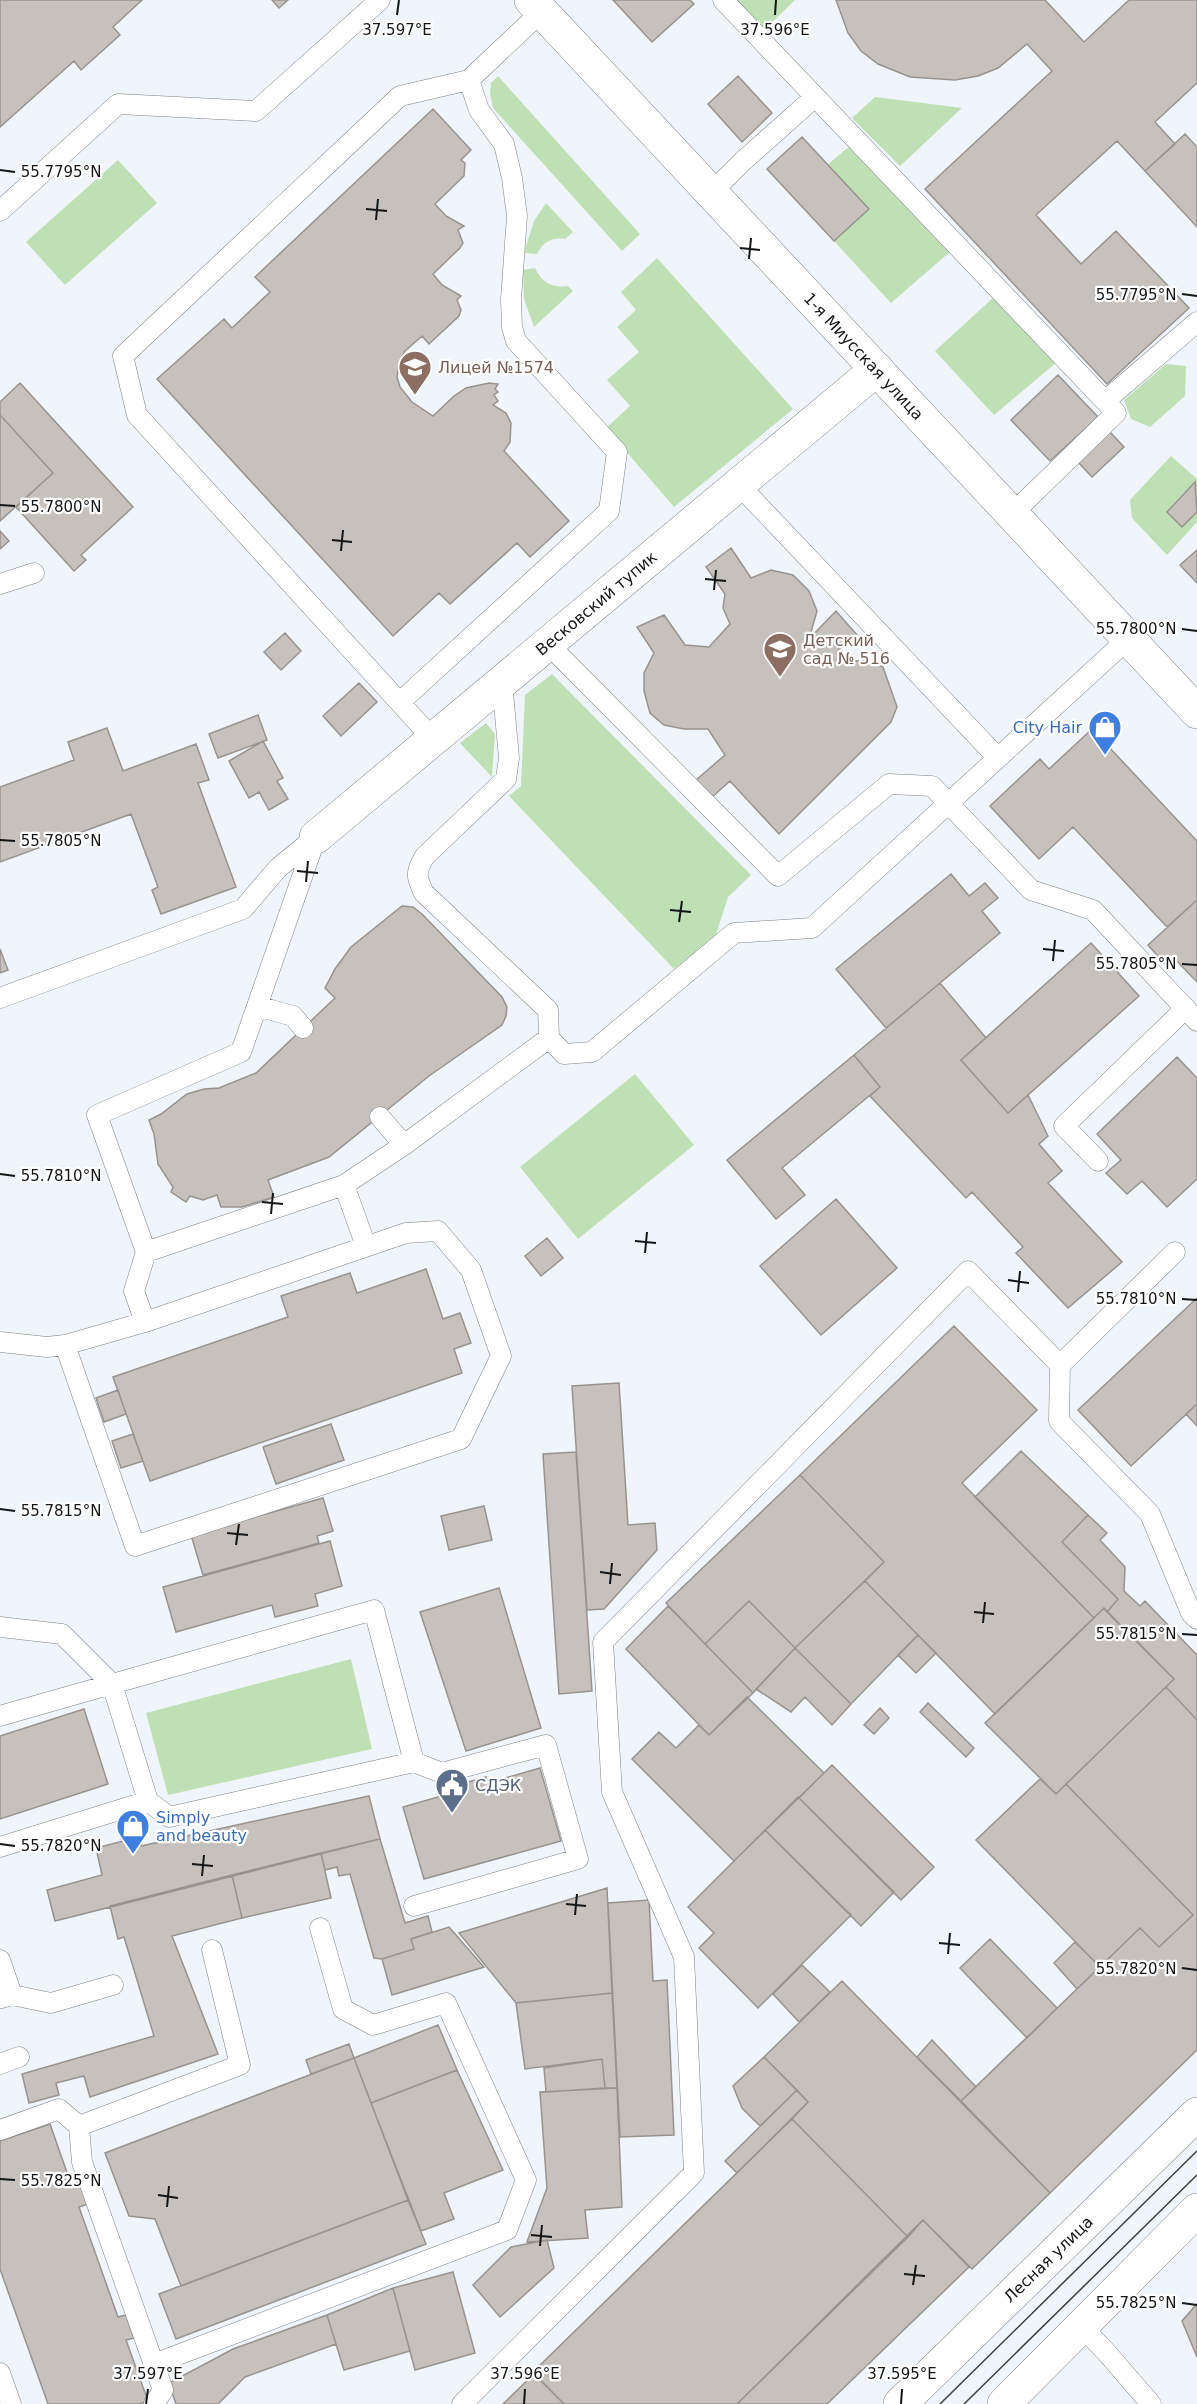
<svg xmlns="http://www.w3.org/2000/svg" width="1197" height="2404" viewBox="0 0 1197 2404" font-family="'DejaVu Sans',sans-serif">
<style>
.green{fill:#bfe0b5}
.building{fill:#c6c1bc;stroke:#98938e;stroke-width:1.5}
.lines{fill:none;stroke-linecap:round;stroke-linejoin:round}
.service-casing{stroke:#7d8287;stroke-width:21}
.minor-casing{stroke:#7d8287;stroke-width:34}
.tertiary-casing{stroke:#7d8287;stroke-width:34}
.service{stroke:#fff;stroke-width:20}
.minor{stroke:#fff;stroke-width:33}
.tertiary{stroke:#fff;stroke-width:33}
.tram{stroke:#3d4042;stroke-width:1.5}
.ticks{fill:none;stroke:#131517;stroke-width:2}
.labels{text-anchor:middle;stroke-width:4.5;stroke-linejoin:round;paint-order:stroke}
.street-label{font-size:16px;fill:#131517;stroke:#fff}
.education-label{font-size:16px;fill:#785e54;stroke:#fff;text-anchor:start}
.shop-label{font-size:16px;fill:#366cbe;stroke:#fff;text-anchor:end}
.service-label{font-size:16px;fill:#4e5e75;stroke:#fff;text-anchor:start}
.ticks-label{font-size:15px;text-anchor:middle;fill:#131517;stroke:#fff;stroke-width:4.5;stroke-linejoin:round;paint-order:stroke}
</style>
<rect width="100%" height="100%" fill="#eff5fa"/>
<!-- green -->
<path class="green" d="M726,0H795L759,35Z
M498,76L640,234L622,251L493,108L490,94L491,83Z
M875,97L962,108L900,166L852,118Z
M850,146L951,251L891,303L834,241L868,209L827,165Z
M118,160L157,203L65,285L26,242Z
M546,203L573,232L565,239C552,237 543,242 537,254L524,253L534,221Z
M657,258L793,409L674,507L606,428L630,406L607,380L639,352L617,327L636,310L621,292Z
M535,268C542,283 552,288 568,286L573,291L534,327L524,299L523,270Z
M994,297L1057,362L994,415L935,351Z
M1166,364L1186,366L1185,396L1150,427L1131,419L1124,400Z
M1171,456L1197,479V522L1167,555L1132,518L1130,500Z
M552,674L751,875L728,897L715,938L674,969L509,796L521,786L525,695Z
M486,723L495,734L492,777L460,743Z
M635,1074L694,1145L578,1239L520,1167Z
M351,1659L372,1749L168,1795L146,1713Z"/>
<!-- building -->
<path class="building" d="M0,0H142L113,27L120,35L81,70L74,61L0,127Z
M272,0H288L279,8Z
M613,0H690L694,4L652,42Z
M836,0H1045L1084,42L1129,0H1197V83L1155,122L1175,144L1145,171L1117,141L1036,215L1081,264L1116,231L1189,308L1107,384L925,189L1052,71L1027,44L998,68L978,76L955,80L910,77L878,64L861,51L848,33Z
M738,76L772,113L742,142L708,104Z
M433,109L471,150L461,160L465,163L464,176L435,204L446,216L464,226L458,230L463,243L460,248L433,274L442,285L461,296L457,300L461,310L459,316L429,344L422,336L404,352L399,365L397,377L400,387L412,402L433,416L454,396L466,388L489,383L498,384L495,389L498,392L494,395L498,401L493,405L506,413L511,423L510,442L504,451L569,521L530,557L517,543L450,604L439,593L393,636L157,379L224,319L232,328L270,292L255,277Z
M1185,134L1197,147V227L1145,171Z
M802,137L869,209L834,241L767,169Z
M1058,375L1098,417L1050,461L1011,420Z
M20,383L133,507L81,555L86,560L74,571L16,507L53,473L0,415V402Z
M0,415L53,473L0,521Z
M1109,431L1124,447L1092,477L1077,461Z
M1195,482L1197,512L1182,527L1167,512Z
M0,531L9,541L0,549Z
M731,548L751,578L771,570L793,575L809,591L817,611L809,639L836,611L857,635L838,650L845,662L867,660L883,667L897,707L891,722L779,834L730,781L711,798L696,780L725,755L708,729H684L664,725L650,713L644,691V673L654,653L637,627L664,615L685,645L709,647L730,624L723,608L725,594L706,567Z
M1197,550V583L1180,565Z
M285,633L301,651L281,670L264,652Z
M359,683L377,702L341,736L323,716Z
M258,715L267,740L218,758L209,734Z
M107,728L123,771L196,744L209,780L198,783L236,887L161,914L152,890L158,887L131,814L0,862V787L74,760L68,742Z
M1092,729L1197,841V900L1167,927L1073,827L1039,859L990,806L1040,759L1049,769Z
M263,741L283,778L277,781L288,799L269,810L259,792L249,798L229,761Z
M951,874L969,896L985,883L998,898L982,911L1000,933L886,1028L836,969Z
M1197,900V982L1173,957L1165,964L1148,945Z
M402,906L413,907L422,914L502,997L507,1007L506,1016L502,1025L429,1076L329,1157L268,1180L274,1197L242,1207H221L217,1195L203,1200L190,1196L186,1202L171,1192L173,1187L158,1164L154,1134L149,1120L161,1114L187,1094L204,1089L219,1088L256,1073L335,998L325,988L335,969L351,947Z
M1091,943L1139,996L1008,1113L961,1060Z
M0,949L8,970L0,973Z
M940,983L986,1038L961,1060L1008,1113L1028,1095L1048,1136L1039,1144L1062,1171L1048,1183L1122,1262L1068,1308L1016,1253L1023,1247L972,1192L966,1198L870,1096L880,1087L854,1055Z
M854,1055L880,1087L782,1168L805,1195L776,1219L727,1160Z
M1177,1057L1197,1078V1179L1167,1207L1142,1181L1127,1194L1106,1173L1121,1160L1097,1134Z
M836,1199L897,1268L821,1335L760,1266Z
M547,1238L563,1258L541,1276L525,1256Z
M426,1269L443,1319L460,1313L471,1343L454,1349L462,1373L150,1481L113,1377L288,1317L281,1296L350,1273L357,1293Z
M1197,1298V1404L1131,1466L1078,1410Z
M954,1326L1037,1410L962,1483L1094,1618L995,1714L865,1581L884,1562L800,1475Z
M619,1383L628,1525L655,1523L657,1550L604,1609L587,1610L572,1386Z
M118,1390L126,1414L104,1422L96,1398Z
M1197,1404V1426L1186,1414Z
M331,1424L344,1460L276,1484L263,1447Z
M133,1434L143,1461L121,1468L112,1441Z
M1021,1451L1088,1515L1062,1542L1118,1599L1107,1612L1104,1608L1094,1618L975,1497Z
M576,1452L592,1691L559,1694L543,1454Z
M800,1475L884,1562L795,1648L749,1601L705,1644L666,1603Z
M323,1498L333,1531L317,1536L319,1543L203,1575L191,1535Z
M484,1506L492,1540L449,1550L441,1516Z
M1088,1515L1107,1533L1100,1540L1125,1567L1124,1591L1140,1606L1145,1601L1197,1655V1720L1166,1687L1174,1679L1107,1612L1118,1599L1062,1542Z
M330,1541L342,1586L315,1594L318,1606L275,1617L272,1605L176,1632L163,1587Z
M865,1581L918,1635L851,1704L795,1648Z
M499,1588L541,1728L466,1751L420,1612Z
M749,1601L795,1648L753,1693L705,1644Z
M668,1606L753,1693L709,1735L626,1649Z
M1104,1608L1174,1679L1056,1794L985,1723Z
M918,1635L936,1653L916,1673L898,1655Z
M795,1648L851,1704L832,1725L805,1697L791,1712L756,1689Z
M1166,1687L1197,1720V2050L1050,2193L961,2101L1140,1928L1159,1947L1193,1915L1066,1784Z
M747,1697L824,1773L734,1861L632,1759L659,1732L676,1748L699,1725L709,1735Z
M928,1703L974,1748L966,1757L920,1712Z
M880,1708L889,1718L874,1734L864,1725Z
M84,1709L108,1784L0,1819V1736Z
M832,1765L934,1867L901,1900L799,1798Z
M540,1768L561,1841L424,1879L403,1807L452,1793L450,1787L486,1777L488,1783Z
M1040,1779L1056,1794L1066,1784L1193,1915L1159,1947L1140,1928L1100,1967L976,1840Z
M369,1796L380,1839L55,1921L47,1890L102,1875L96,1848L139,1837L141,1846Z
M798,1797L894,1892L861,1926L765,1830Z
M765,1830L851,1915L758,2008L699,1948L714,1933L688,1907Z
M380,1839L405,1923L428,1916L432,1932L411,1939L414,1949L382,1959L374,1958L350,1874L339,1876L337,1867L325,1870L321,1853Z
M321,1853L331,1898L242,1918L232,1875Z
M232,1875L242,1918L172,1936L218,2054L90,2097L84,2076L56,2083L59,2095L29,2103L22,2074L154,2036L124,1937L118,1939L110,1906Z
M607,1888L612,1993L516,2003L459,1933Z
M649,1900L653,1981L667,1980L674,2135L620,2137L608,1903Z
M449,1927L484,1967L392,1995L382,1959L414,1949L411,1939Z
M990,1939L1057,2008L1027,2038L960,1968Z
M1075,1942L1100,1967L1077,1989L1054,1963Z
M802,1965L830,1992L799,2022L773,1994Z
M842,1981L1050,2193L972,2269L923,2220L908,2237L792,2119L808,2102L764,2057Z
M612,1993L617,2088H605L602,2059L525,2069L516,2003Z
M438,2025L457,2070L371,2103L354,2058Z
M932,2040L976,2087L961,2101L917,2057Z
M349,2044L354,2058L311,2074L306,2060Z
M764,2057L797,2090L760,2126L742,2108L733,2086Z
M354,2058L408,2200L181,2286L155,2219L129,2216L105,2153Z
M602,2059L605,2088L546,2092L544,2068Z
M457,2070L503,2170L444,2193L454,2219L421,2231L371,2103Z
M617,2088L622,2207L585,2210L588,2238L527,2242L547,2188L540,2092Z
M797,2090L808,2102L737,2173L725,2161Z
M792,2119L908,2237L737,2404H564L533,2372Z
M50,2124L71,2184L80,2181L88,2204L79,2207L118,2317L126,2315L134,2338L126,2340L148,2401L139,2404H48L0,2269V2141Z
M408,2200L426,2244L176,2339L159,2294Z
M923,2220L969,2267L827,2404H737Z
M547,2240L554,2268L500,2317L473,2285L511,2247Z
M453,2272L475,2353L415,2370L393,2288Z
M393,2288L410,2351L344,2370L327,2315Z
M1197,2304V2357L1182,2321Z
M327,2315L336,2344L245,2377L218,2404H176L169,2383L233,2349Z
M534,2374L564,2404H503Z"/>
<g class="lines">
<!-- service casing -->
<g class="service-casing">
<path id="service" d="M723,0L1105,401L1197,322
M711,193L743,161L815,97
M0,211L118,104L256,111L380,0
M739,485L998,758
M1012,514L1116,413L1105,401
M0,584L34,573
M548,644L778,876L889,784L932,786L1031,890L1093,910L1197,1021
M400,702L609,511L617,452L516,341L512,327L511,299L517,216L512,178L504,144L479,110L469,80
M433,739L137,415L123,356L400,96L469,80L542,11
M316,837L241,1052L97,1115L146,1252L344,1185L404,1145L549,1038L548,1010L424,893C416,877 415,872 425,856L506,779L509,758L502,682
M0,998L243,909L278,868L316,837
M257,1006L293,1016L303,1028
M549,1038L564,1054L592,1052L734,933L812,928L1128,639
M380,1117L404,1145
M1098,1161L1064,1126L1186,1008
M344,1185L366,1246
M1175,1252L1060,1365L1059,1421L1150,1514L1191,1613L1197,1619
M145,1322L134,1291L146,1252
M0,1342L47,1347L65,1345L145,1322L406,1233L438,1231L471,1270L501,1356L461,1439L135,1546L65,1345
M0,1627L62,1634L112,1684L374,1610L414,1762
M0,1716L112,1684L148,1801L169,1817L414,1762L442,1773L546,1745L578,1859L414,1906
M0,1847L148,1801
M0,1960L12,1995L1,1998
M12,1995L51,2003L113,1985
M0,2064L19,2057
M79,2126L82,2162L163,2390L154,2404
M0,2130L59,2109L79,2126L240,2065L212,1950
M1082,2327L1107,2353L1151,2404
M154,2364L507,2230L526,2180L446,2003L373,2025L343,2009L320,1928
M0,2373L11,2404
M462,2404L694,2173L684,1957L612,1792L603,1642L968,1271L1060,1365"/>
</g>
<!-- minor casing -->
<g class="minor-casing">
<path id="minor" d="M316,837L877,369"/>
</g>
<!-- tertiary casing -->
<g class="tertiary-casing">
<path id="tertiary" d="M531,0L1197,712
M900,2404L1197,2114
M1004,2404L1197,2210"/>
</g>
<!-- service -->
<use href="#service" class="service"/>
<!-- minor -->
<use href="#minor" class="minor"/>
<!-- tertiary -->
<use href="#tertiary" class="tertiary"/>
<!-- tram -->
<path class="tram" d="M940,2404L1197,2151
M964,2404L1197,2175"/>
</g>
<!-- ticks -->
<path class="ticks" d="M397,15L399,0M775,15L776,0M0,170L15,172M366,209L387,211M376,220L378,199M740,248L760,250M749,259L751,238M1182,294L1197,296M0,505L15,506M332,540L352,542M341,551L343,530M705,579L726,581M714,590L716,570M1182,629L1197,631M0,840L15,841M297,871L318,873M306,882L308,861M670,910L691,912M679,922L682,901M1043,949L1064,951M1053,961L1055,940M1182,964L1197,965M0,1174L15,1176M262,1202L283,1204M271,1214L273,1193M635,1241L656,1243M645,1253L647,1232M1008,1280L1029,1283M1018,1292L1020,1271M1182,1299L1197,1300M0,1509L15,1511M227,1533L248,1535M236,1545L239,1524M600,1572L621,1575M610,1584L612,1563M974,1612L994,1614M983,1623L985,1602M1182,1634L1197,1635M0,1844L15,1846M192,1864L213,1866M202,1876L204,1855M566,1904L586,1906M575,1915L577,1894M939,1943L960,1945M948,1954L950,1933M1182,1968L1197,1970M0,2179L15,2180M158,2195L178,2198M167,2207L169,2186M531,2235L552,2237M540,2246L542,2225M904,2274L925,2276M913,2285L916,2265M1182,2303L1197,2305M146,2404L148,2389M524,2404L525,2389M901,2404L902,2389"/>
<!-- icons -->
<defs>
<g id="school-pin" transform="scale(1.725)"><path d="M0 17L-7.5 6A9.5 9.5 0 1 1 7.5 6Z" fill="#8d6e63" stroke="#fff"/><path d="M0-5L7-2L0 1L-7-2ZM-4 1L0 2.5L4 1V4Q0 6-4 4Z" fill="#fff"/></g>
<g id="shop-pin" transform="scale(1.725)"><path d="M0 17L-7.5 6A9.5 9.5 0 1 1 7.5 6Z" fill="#3f7fe0" stroke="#fff"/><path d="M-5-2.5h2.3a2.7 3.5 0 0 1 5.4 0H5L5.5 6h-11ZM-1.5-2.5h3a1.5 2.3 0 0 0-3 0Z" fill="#fff"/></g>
<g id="civic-pin" transform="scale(1.725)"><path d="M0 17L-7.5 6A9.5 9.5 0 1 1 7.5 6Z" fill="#5c6f8a" stroke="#fff"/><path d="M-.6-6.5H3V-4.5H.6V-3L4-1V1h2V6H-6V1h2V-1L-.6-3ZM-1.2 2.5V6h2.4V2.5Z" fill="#fff"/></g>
</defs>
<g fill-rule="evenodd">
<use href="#school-pin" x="415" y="367"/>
<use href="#school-pin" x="780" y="649"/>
<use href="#shop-pin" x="1105" y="727"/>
<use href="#civic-pin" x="452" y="1785"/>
<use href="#shop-pin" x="133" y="1826"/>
</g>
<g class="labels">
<!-- street labels -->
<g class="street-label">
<text transform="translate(864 356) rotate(47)" y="6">1-я Миусская улица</text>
<text transform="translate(596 603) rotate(-40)" y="6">Весковский тупик</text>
<text transform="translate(1048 2259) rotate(-44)" y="6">Лесная улица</text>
</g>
<!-- education labels -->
<g class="education-label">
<text x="438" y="373">Лицей №1574</text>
<text x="803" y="646">Детский<tspan x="803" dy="18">сад № 516</tspan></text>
</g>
<!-- shop labels -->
<g class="shop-label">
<text x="1082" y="733">City Hair</text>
<text x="156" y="1823" text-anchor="start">Simply<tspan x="156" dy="18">and beauty</tspan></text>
</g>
<!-- service labels -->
<g class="service-label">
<text x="475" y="1791">СДЭК</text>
</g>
</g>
<g class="ticks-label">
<text x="397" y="35">37.597°E</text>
<text x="775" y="35">37.596°E</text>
<text x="61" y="177">55.7795°N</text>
<text x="1136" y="300">55.7795°N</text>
<text x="61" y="512">55.7800°N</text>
<text x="1136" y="634">55.7800°N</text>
<text x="61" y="846">55.7805°N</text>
<text x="1136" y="969">55.7805°N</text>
<text x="61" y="1181">55.7810°N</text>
<text x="1136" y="1304">55.7810°N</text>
<text x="61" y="1516">55.7815°N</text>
<text x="1136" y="1639">55.7815°N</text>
<text x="61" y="1851">55.7820°N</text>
<text x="1136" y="1974">55.7820°N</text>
<text x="61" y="2186">55.7825°N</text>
<text x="1136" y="2308">55.7825°N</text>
<text x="148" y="2379">37.597°E</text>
<text x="525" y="2379">37.596°E</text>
<text x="902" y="2379">37.595°E</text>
</g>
</svg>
